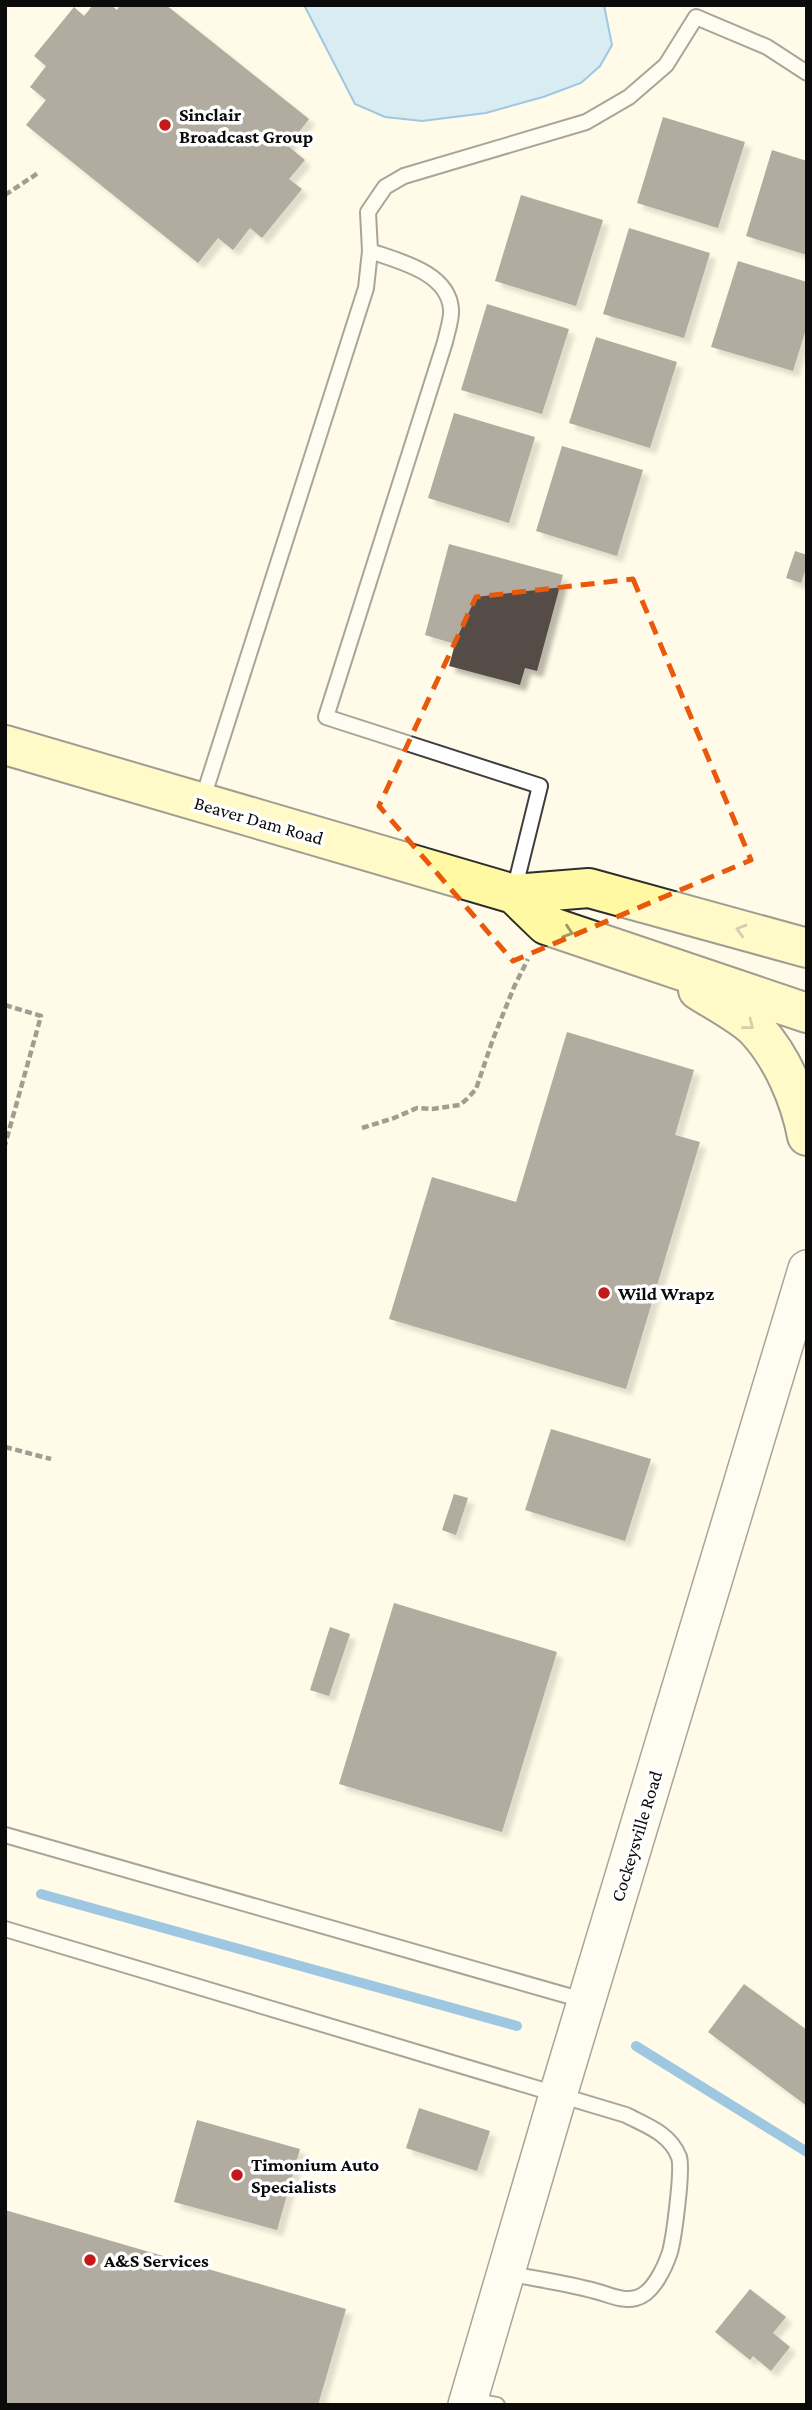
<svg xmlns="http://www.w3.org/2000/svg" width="812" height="2410" viewBox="0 0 812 2410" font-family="'Crimson Pro',serif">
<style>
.water{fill:#a8d9fc;stroke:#288bd9;stroke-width:2}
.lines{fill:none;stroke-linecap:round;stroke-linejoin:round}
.stream{stroke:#288bd9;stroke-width:10}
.building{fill:#544c46;filter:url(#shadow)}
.service-casing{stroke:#3e3e3e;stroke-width:18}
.tertiary-casing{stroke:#3e3e3e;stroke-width:40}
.secondary-casing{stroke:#2d2d2d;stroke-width:42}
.path{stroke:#2d2d2d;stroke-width:4.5;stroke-dasharray:7 3.5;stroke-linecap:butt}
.service{stroke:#fff;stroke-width:14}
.tertiary{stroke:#fff;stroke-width:37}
.secondary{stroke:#fff9a3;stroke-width:38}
.oneway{stroke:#9d9a66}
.marked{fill:none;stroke:#e8590c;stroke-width:5;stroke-dasharray:14 9;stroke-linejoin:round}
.poi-dot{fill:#c51819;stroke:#fff;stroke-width:2.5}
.labels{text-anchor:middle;stroke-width:7;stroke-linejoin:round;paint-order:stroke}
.poi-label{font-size:19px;font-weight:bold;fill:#0b0b0b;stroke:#fff;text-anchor:start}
.street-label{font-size:19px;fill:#0b0b0b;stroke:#fff}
</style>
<defs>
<filter id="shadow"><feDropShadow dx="6" dy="6" stdDeviation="2" flood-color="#0004"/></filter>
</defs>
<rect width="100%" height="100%" fill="#fffbe8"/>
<!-- water -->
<path class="water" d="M304,5H604L612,45L600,66L581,83L543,97L486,113L422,121L385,117L355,104Z"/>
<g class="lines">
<!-- stream -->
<path class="stream" d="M41,1894L517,2026
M636,2046L807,2152"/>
</g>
<!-- building -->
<path class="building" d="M93,5H111L117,10L120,5H166L309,119L288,146L305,160L289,179L302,189L262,238L250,228L233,250L218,238L198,263L26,125L46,100L30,87L46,66L34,56L74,7L84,16Z
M663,117L745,142L718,228L637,203Z
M772,150L807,161V255L746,236Z
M521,195L603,220L576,306L495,281Z
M629,228L710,253L684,338L603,314Z
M738,261L807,282V326L793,371L711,347Z
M487,304L569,329L542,414L461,390Z
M596,337L677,362L650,448L569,423Z
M454,413L535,437L509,523L428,498Z
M562,446L643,470L617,556L536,531Z
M449,544L563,575L537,671L525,668L520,685L449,666L455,644L425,635Z
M795,551L807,555V565L801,583L786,578Z
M567,1032L694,1070L675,1135L700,1142L626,1389L389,1319L432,1177L516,1202Z
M551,1429L651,1459L625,1541L525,1510Z
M454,1494L468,1498L456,1535L442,1530Z
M394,1603L557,1652L502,1832L339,1784Z
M330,1627L350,1634L329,1696L310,1690Z
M744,1984L807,2030V2106L708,2032Z
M419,2108L490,2131L477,2171L406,2148Z
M197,2120L300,2149L277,2230L174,2202Z
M5,2210L346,2309L318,2405H5Z
M750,2289L786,2317L773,2333L790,2347L771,2371L753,2356L750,2360L715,2332Z"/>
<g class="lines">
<!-- service casing -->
<g class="service-casing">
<path id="service" d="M202,801L366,288L370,251
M514,891L540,786L326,717L445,342C447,332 452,319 451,309C448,272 398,261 370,251L368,212L385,187L404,176L586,122L629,97L666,65L696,17L767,47L807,73
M5,1835L586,2001
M5,1929L626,2115C645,2125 670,2133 679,2157C683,2170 674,2237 670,2252C665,2267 653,2294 636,2298C622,2302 608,2294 595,2291C566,2283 536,2279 506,2273
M470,2400L497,2405"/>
</g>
<!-- tertiary casing -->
<g class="tertiary-casing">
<path id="tertiary" d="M467,2405L558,2095L807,1269"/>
</g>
<!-- secondary casing -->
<g class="secondary-casing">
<path id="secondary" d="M5,745L514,894L589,888L807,948
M514,894L546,925L807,1013
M698,990C715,1001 742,1015 756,1029C782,1057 800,1099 807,1136"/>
</g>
<!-- path -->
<path class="path" d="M5,195L38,173
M5,1005L41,1016L5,1145
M362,1128L394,1118L417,1108L432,1109L460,1105L468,1098L476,1089L493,1039L514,987L528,959
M5,1447L51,1459"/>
<!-- service -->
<use href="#service" class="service"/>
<!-- tertiary -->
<use href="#tertiary" class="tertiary"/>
<!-- secondary -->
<use href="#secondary" class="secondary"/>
</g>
<!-- one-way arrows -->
<defs><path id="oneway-chevron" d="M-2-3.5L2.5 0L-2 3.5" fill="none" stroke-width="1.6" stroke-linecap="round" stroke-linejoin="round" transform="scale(1.75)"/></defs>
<g class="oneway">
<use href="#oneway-chevron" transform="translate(741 930) rotate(-164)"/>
<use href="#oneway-chevron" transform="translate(568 932) rotate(18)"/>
<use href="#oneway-chevron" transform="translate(749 1025) rotate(38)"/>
</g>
<!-- marked area -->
<path d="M0 0H812V2410H0ZM633,579L751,860L513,961L379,806L476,597Z" fill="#fffbe8" fill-opacity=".55" fill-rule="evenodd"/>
<path class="marked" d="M633,579L751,860L513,961L379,806L476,597Z"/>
<!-- markers -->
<g class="poi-dot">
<circle cx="165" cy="125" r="7"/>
<circle cx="604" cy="1293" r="7"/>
<circle cx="237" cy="2175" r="7"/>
<circle cx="90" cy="2260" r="7"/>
</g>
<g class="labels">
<!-- poi labels -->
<g class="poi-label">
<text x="179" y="121">Sinclair<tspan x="179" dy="22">Broadcast Group</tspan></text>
<text x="618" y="1300">Wild Wrapz</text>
<text x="251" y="2171">Timonium Auto<tspan x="251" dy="22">Specialists</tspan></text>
<text x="104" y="2267">A&amp;S Services</text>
</g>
<!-- street labels -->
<g class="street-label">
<text transform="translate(259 820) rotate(16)" y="7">Beaver Dam Road</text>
<text transform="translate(636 1836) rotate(-73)" y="7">Cockeysville Road</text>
</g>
</g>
<!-- border -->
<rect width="812" height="2410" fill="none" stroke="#0b0b0b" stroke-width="14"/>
</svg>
